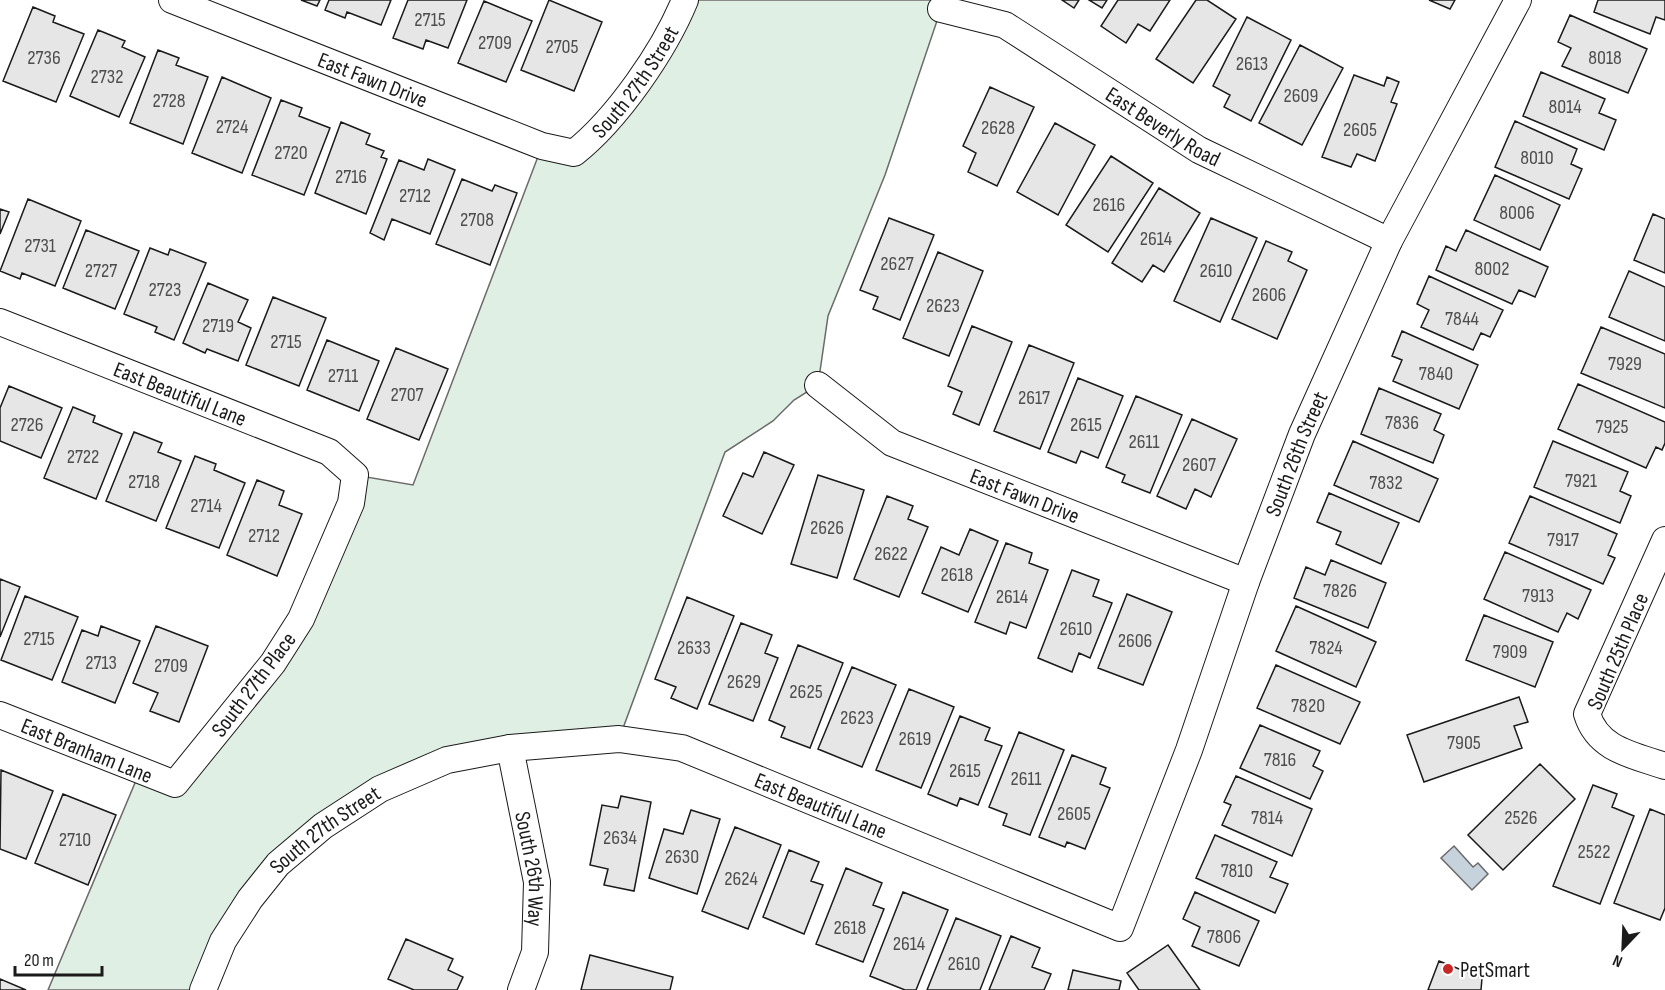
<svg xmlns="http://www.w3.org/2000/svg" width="1665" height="990" viewBox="0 0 1665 990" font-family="'Sofia Sans Condensed',sans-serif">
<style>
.green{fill:#e0efe3;stroke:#6a6a6a;stroke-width:1.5}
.water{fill:#c6d2dc;stroke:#6a6a6a;stroke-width:1.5}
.building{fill:#e6e6e6;stroke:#1a1a1a;stroke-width:1.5}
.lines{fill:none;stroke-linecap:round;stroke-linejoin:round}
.minor-casing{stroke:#1a1a1a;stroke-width:28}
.minor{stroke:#fff;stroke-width:26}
.poi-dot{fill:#c62828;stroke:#fff;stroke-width:2}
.labels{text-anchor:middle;stroke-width:4.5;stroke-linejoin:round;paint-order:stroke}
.number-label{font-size:20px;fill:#4d4d4d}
.street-label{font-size:22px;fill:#1a1a1a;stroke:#fff}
.poi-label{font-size:22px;fill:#1a1a1a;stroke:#fff;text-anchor:start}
</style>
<rect width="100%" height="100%" fill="#fff"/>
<!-- green -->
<path class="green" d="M685,0H941V9L885,175L828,316L818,385L794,400L773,421L725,452L619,739L447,760L278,864L203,990H48L140,771L175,784L273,663L355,475L413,485L542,146L574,153Z"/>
<!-- water -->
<path class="water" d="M1454,846L1473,867L1478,863L1488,874L1472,890L1441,858Z"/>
<!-- building -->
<path class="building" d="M301,0H320L317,6Z
M329,0H391L381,25L347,12L345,18L325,10Z
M408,0H467L448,48L426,40L423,49L393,38Z
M549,0L602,22L574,91L521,70Z
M1062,0H1079L1074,8Z
M1089,0H1107L1102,8Z
M1118,0H1170L1150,31L1138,24L1126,43L1101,26Z
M1196,0H1207L1236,19L1193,83L1156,59Z
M1429,0H1455L1450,9Z
M1598,0H1665V20L1656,17L1650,34L1594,12Z
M484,1L532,21L506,82L458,63Z
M33,7L55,16L53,22L84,34L56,102L3,81Z
M1570,15L1647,49L1628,93L1562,66L1571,48L1558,42Z
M1247,17L1291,40L1251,121L1224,107L1230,95L1213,86Z
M98,30L125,41L122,47L145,57L119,117L70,96Z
M1300,45L1343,68L1302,145L1259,123Z
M158,50L179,58L176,65L208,77L183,144L130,123Z
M1541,72L1605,99L1599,113L1616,120L1604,150L1523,116Z
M1354,75L1384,86L1387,77L1399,82L1391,102L1397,104L1375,161L1357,154L1351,167L1322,157Z
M222,77L271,98L242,173L192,153Z
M990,87L1034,107L997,186L968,172L976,153L963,146Z
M281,100L302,108L299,116L330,128L304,195L252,175Z
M1515,121L1577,149L1571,164L1582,169L1569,199L1495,167Z
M341,122L370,134L366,144L384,151L381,157L387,159L366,214L315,193Z
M1055,123L1095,145L1058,215L1017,192Z
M1111,156L1153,183L1108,252L1066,225Z
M428,159L455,170L430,234L392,219L384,240L370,233L399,160L424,170Z
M1495,175L1560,205L1540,250L1474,220Z
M462,179L492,191L495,185L517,193L490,265L436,244Z
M1159,188L1200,213L1164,272L1153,265L1142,282L1112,263Z
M28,199L81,221L55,286L22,273L20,279L0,271Z
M0,209L9,212L0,234Z
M1653,214L1665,219V273L1634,260Z
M889,218L934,235L900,320L873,309L878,297L860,290Z
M1211,218L1257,238L1220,322L1174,301Z
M86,230L139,251L115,309L63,288Z
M1466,230L1548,267L1535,297L1519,290L1512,304L1436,270L1446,246L1456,251Z
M1266,241L1292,252L1288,261L1307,270L1277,339L1232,319Z
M150,248L168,255L170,249L206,263L174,340L155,332L157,327L124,314Z
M938,252L983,271L949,356L903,338Z
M1629,271L1665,287V341L1609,317Z
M1429,276L1503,310L1490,337L1481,333L1473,350L1421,327L1429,310L1417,304Z
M208,283L248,300L238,322L251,328L238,361L207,349L205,353L183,343Z
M273,297L326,318L299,386L246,365Z
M972,326L1012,342L979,425L953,414L962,392L948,386Z
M1601,327L1665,354V408L1581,373Z
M1402,331L1478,365L1459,409L1393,381L1402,360L1392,356Z
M327,340L379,361L359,411L307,390Z
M1029,345L1074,363L1040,449L994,431Z
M396,348L448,369L419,440L367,419Z
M1078,378L1123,396L1098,458L1081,451L1076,463L1048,452Z
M1578,384L1665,422V443L1662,450L1656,447L1646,468L1558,429Z
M9,386L62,408L41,458L0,441V408Z
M1379,388L1441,414L1434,430L1444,435L1433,463L1361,434Z
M1136,396L1182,415L1150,493L1122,482L1125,475L1106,467Z
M73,407L95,416L93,422L122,434L96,499L44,478Z
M1192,419L1237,439L1211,497L1195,489L1186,509L1157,496Z
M134,432L162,443L158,452L181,461L156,521L106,501Z
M1353,441L1438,479L1419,522L1334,485Z
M1553,441L1628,472L1620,491L1631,496L1620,523L1534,487Z
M764,452L794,465L762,534L723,516L743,473L753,477Z
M195,456L216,464L214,470L245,483L219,548L166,528Z
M818,475L864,490L837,578L791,564Z
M257,480L284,491L279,505L302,514L277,576L227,555Z
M1329,493L1399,523L1381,564L1336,544L1341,532L1317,522Z
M887,496L913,506L908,519L928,527L899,597L854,579Z
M1530,496L1617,534L1608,555L1615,558L1603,584L1509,543Z
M970,529L998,541L968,612L922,593L941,547L959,555Z
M1006,543L1032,553L1029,563L1048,570L1026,628L1010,622L1006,634L975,622Z
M1505,552L1591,590L1578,619L1567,613L1558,632L1484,599Z
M1331,560L1386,583L1368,628L1294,598L1306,567L1325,575Z
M1072,570L1099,580L1093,596L1112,603L1090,658L1079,653L1072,672L1038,658Z
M0,579L20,587L0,637Z
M1127,594L1172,612L1143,685L1098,668Z
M25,596L78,617L52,680L1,660Z
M687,597L734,616L697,709L671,698L676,687L655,679Z
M1296,606L1376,642L1356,687L1276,651Z
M1484,615L1553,642L1535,687L1466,660Z
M741,623L772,635L765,653L778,658L753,721L709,704Z
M101,626L140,641L115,703L62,682L82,630L98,636Z
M156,626L208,646L179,722L150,711L158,693L133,683Z
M798,645L843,663L810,748L781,737L785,727L769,720Z
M1276,665L1360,702L1340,744L1257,708Z
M852,667L896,685L862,767L818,749Z
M909,689L954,707L921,788L876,770Z
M1519,697L1528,722L1514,726L1522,748L1424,782L1407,735Z
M960,716L990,728L985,740L1002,746L978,805L960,798L957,806L928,794Z
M1260,725L1320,751L1313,766L1323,771L1310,799L1240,768Z
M1019,732L1064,750L1030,835L1003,825L1007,814L989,807Z
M1072,755L1106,768L1100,784L1110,788L1085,849L1067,842L1065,847L1039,837Z
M1540,764L1575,799L1503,870L1468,835Z
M1,770L53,791L26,859L0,849Z
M1236,776L1312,809L1292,856L1222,825L1231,805L1224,802Z
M1593,785L1617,794L1612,807L1634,816L1600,904L1553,886Z
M63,794L116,815L88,885L35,863Z
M621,796L651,802L634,891L604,885L608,869L590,865L602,805L618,808Z
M1650,809L1665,815V908L1660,920L1614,903Z
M691,810L720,819L697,894L649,878L664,829L683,834Z
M735,827L781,845L748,929L702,911Z
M1215,835L1277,862L1270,877L1288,884L1275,913L1196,878Z
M789,850L819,862L811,881L823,885L804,934L763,917Z
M846,868L882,883L873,905L884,909L863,962L816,944Z
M903,892L948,910L916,990H905L870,976Z
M1195,892L1259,921L1239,966L1192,946L1200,927L1183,919Z
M956,918L1001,936L980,990H927Z
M1011,936L1040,948L1032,967L1051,974L1044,990H989Z
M406,939L453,959L448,970L463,977L457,990H414L388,979Z
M1168,945L1200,990H1139L1127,973Z
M590,955L673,977L670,990H581Z
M1439,961L1482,978L1481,990H1428Z
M1073,970L1121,981L1119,990H1068Z
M0,979L26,990H0Z"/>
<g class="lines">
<!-- minor casing -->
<g class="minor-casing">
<g id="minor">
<path id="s1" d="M172,0L542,146L574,153C617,119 664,51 685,0"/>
<path id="s2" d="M941,9L1005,25L1199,150L1389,241"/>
<path id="s3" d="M0,322L329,452L355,475L351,503L301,619L273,663L175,784L0,715"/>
<path id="s4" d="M818,385L892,443L1246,582"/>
<path d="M1665,540L1587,714C1598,750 1633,755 1665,766"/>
<path id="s5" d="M510,748L537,882L535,952L521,990"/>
<path id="s6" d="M203,990L223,941L250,899L278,864L323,826L380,789L447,760L510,748L619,739L682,748L1120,928L1189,750L1246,582L1302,434L1389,241L1518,0"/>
</g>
</g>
<!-- minor -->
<use href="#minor" class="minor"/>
</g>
<!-- markers -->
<circle class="poi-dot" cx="1448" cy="969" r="6"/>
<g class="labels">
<!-- number labels -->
<g class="number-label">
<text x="430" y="26">2715</text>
<text x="495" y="49">2709</text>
<text x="562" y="53">2705</text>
<text x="44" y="64">2736</text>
<text x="1605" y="64">8018</text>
<text x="1252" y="70">2613</text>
<text x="107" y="83">2732</text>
<text x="1301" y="102">2609</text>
<text x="169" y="107">2728</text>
<text x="1565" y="113">8014</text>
<text x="232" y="133">2724</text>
<text x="998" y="134">2628</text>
<text x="1360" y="136">2605</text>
<text x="291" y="159">2720</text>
<text x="1537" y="164">8010</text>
<text x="351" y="183">2716</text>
<text x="415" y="202">2712</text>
<text x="1109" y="211">2616</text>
<text x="1517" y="219">8006</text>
<text x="477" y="226">2708</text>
<text x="1156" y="245">2614</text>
<text x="40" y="252">2731</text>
<text x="897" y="270">2627</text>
<text x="1492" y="275">8002</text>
<text x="101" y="277">2727</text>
<text x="1216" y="277">2610</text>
<text x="165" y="296">2723</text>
<text x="1269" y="301">2606</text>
<text x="943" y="312">2623</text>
<text x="1462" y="325">7844</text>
<text x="218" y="332">2719</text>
<text x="286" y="348">2715</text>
<text x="1625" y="370">7929</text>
<text x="1436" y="380">7840</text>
<text x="343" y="382">2711</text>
<text x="407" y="401">2707</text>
<text x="1034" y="404">2617</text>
<text x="1402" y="429">7836</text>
<text x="27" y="431">2726</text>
<text x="1086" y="431">2615</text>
<text x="1612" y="433">7925</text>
<text x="1144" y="448">2611</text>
<text x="83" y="463">2722</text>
<text x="1199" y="471">2607</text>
<text x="1581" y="487">7921</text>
<text x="144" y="488">2718</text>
<text x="1386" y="489">7832</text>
<text x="206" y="512">2714</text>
<text x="827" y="534">2626</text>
<text x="264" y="542">2712</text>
<text x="1563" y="546">7917</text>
<text x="891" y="560">2622</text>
<text x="957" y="581">2618</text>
<text x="1340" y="597">7826</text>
<text x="1538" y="602">7913</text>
<text x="1012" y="603">2614</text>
<text x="1076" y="635">2610</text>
<text x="39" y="645">2715</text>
<text x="1135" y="647">2606</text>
<text x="694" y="654">2633</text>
<text x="1326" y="654">7824</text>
<text x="1510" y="658">7909</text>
<text x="101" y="669">2713</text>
<text x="171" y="672">2709</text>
<text x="744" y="688">2629</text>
<text x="806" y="698">2625</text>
<text x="1308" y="712">7820</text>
<text x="857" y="724">2623</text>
<text x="915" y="745">2619</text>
<text x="1464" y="749">7905</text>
<text x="1280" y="766">7816</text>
<text x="965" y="777">2615</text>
<text x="1026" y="785">2611</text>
<text x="1074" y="820">2605</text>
<text x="1267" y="824">7814</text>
<text x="1521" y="824">2526</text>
<text x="620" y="844">2634</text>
<text x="75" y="846">2710</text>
<text x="1594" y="858">2522</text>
<text x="682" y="863">2630</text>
<text x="1237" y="877">7810</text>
<text x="741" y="885">2624</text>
<text x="850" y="934">2618</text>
<text x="1224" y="943">7806</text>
<text x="909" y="950">2614</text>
<text x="964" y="970">2610</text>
</g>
<!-- street labels -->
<g class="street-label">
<text dy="8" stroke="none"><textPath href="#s1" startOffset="216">East Fawn Drive</textPath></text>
<text dy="8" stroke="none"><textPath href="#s1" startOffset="525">South 27th Street</textPath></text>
<text dy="8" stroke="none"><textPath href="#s2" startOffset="254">East Beverly Road</textPath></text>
<text dy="8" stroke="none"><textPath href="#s3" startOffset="194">East Beautiful Lane</textPath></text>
<text dy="8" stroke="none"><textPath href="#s6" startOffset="1564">South 26th Street</textPath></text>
<text dy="8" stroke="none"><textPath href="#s4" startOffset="237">East Fawn Drive</textPath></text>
<text transform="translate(1617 651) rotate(-67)" y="8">South 25th Place</text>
<text transform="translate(253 684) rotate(-53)" y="8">South 27th Place</text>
<text transform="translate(87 750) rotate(22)" y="8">East Branham Lane</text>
<text dy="8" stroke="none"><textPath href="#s6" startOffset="735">East Beautiful Lane</textPath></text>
<text dy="8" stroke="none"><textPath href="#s6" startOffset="206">South 27th Street</textPath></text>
<text dy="8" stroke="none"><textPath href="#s5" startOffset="123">South 26th Way</textPath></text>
</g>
<!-- poi labels -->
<g class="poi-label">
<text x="1460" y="977">PetSmart</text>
</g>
</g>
<!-- north arrow -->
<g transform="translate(1623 948) rotate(203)" stroke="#ffffff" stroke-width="4.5" paint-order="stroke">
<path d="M0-4.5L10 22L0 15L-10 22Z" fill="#1a1a1a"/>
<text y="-9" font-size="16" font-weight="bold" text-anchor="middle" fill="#1a1a1a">N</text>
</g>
<!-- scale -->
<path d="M15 966v9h87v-9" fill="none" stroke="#1a1a1a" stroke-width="3"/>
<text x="24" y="966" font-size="18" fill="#1a1a1a" stroke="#ffffff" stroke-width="4.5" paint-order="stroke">20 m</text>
</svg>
